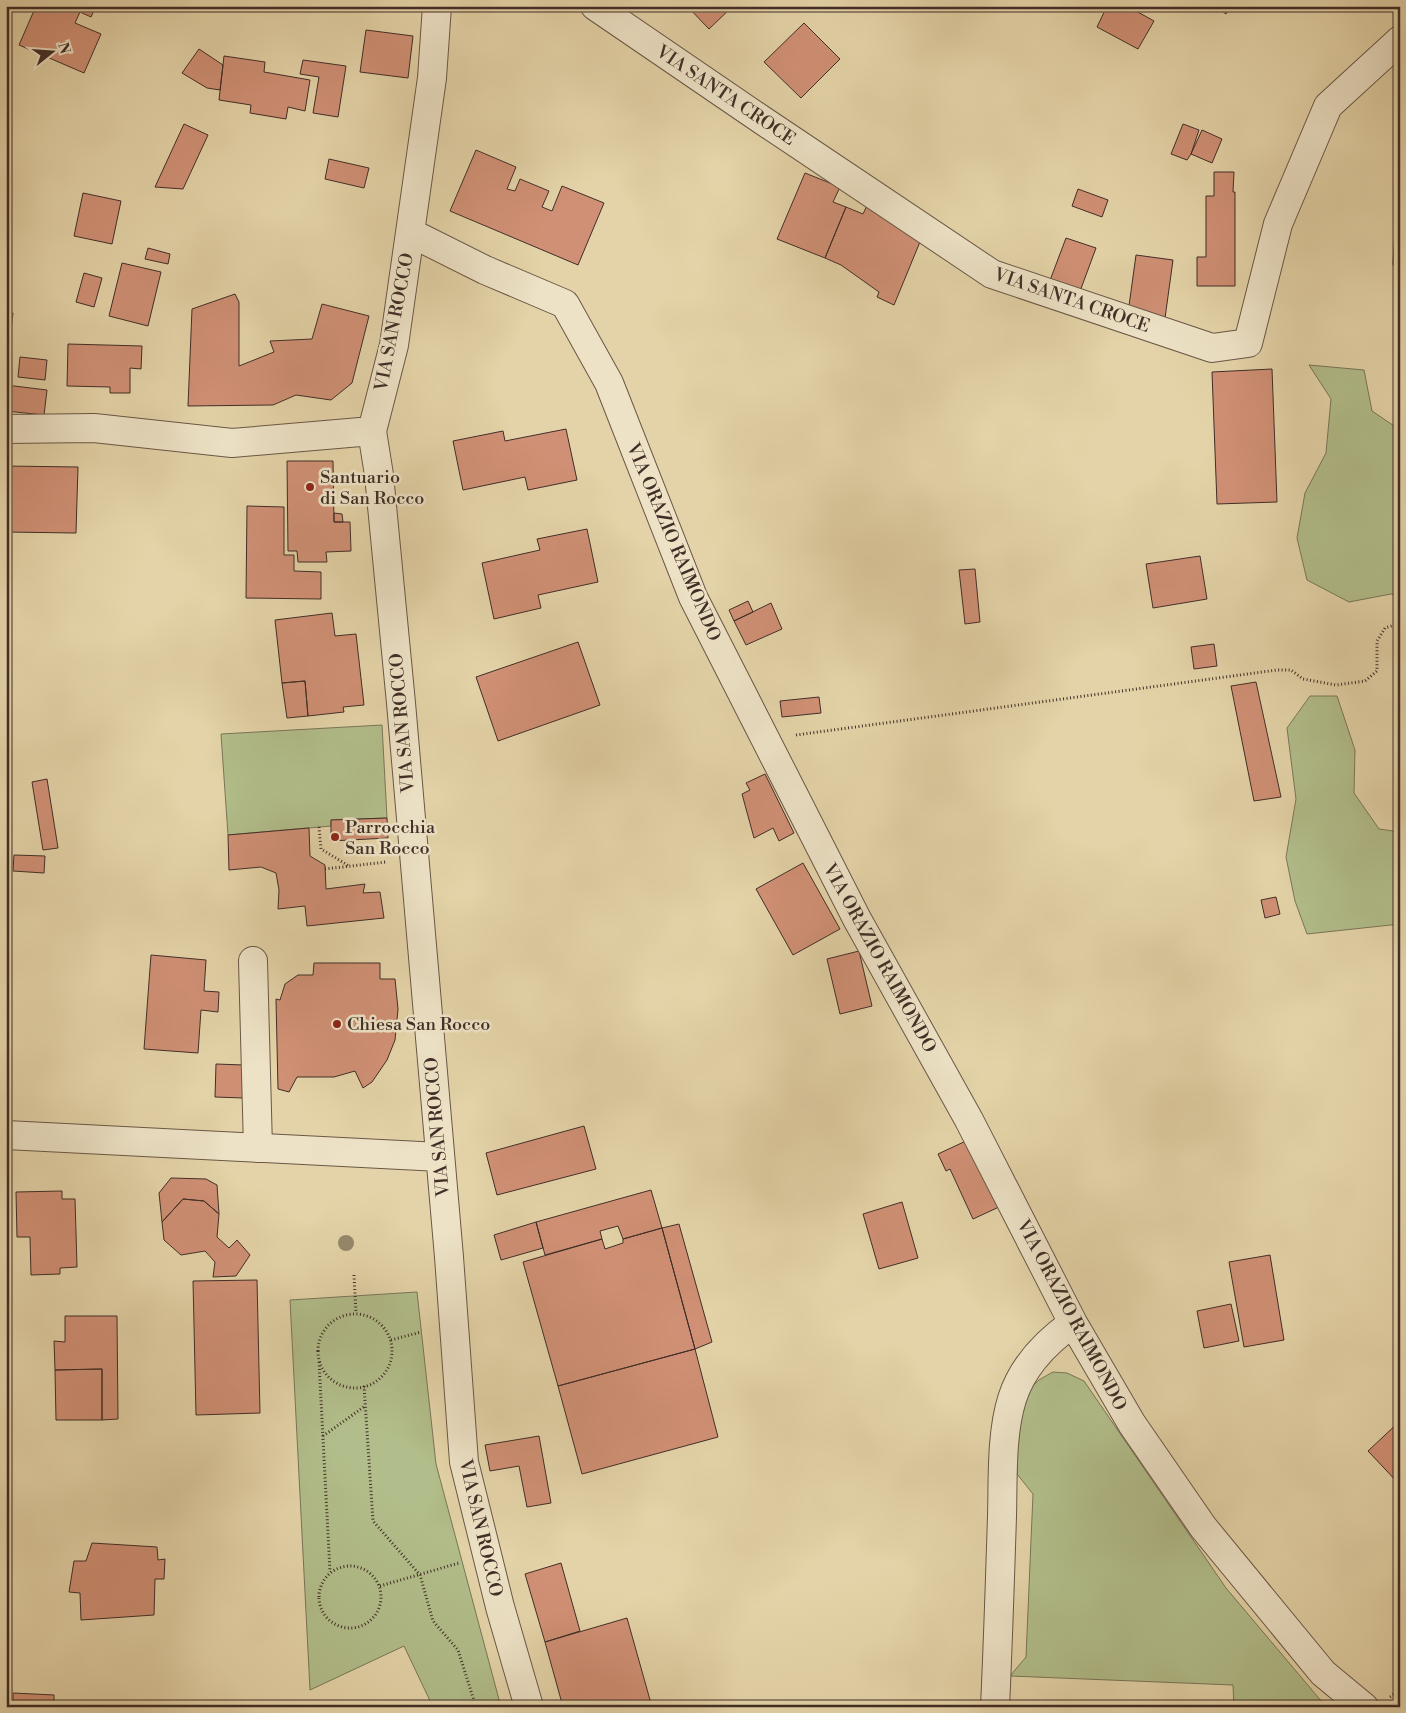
<svg xmlns="http://www.w3.org/2000/svg" width="1406" height="1713" viewBox="0 0 1406 1713" font-family="'Libre Bodoni',serif">
<style>
.green{fill:#b1bd8a;stroke:#797658}
.building{fill:#d09075;stroke:#412e27}
.lines{fill:none;stroke-linecap:round;stroke-linejoin:round}
.minor-casing{stroke:#6a5747;stroke-width:30}
.path{stroke:#412e27;stroke-width:3;stroke-dasharray:1 2.5;stroke-linecap:butt}
.minor{stroke:#ede2c6;stroke-width:28}
.tree{fill:#96886c}
.poi-dot{fill:#8f2418;stroke:#ede2c6;stroke-width:2}
.labels{text-anchor:middle;stroke-width:5;stroke-linejoin:round;paint-order:stroke}
.street-label{font-size:18px;fill:#412e27;stroke:#ede2c6}
.poi-label{font-size:18px;fill:#412e27;stroke:#ede2c6;text-anchor:start}
</style>
<rect width="100%" height="100%" fill="#e4d3a8"/>
<filter id="stains"><feTurbulence type="fractalNoise" baseFrequency=".004" numOctaves="4"/><feColorMatrix values="0 0 0 0 .2 0 0 0 0 .09 0 0 0 0 .02 0 0 0 .5 -.17"/></filter>
<radialGradient id="worn" r=".72"><stop offset=".6" stop-color="#630" stop-opacity="0"/><stop offset="1" stop-color="#630" stop-opacity=".3"/></radialGradient>
<!-- green -->
<path class="green" d="M1309,365L1364,370L1372,411L1400,430V595L1391,594L1349,602L1307,580L1297,538L1305,493L1326,453L1331,399Z
M1310,696H1337L1355,750L1354,793L1379,829L1400,832V924L1307,934L1295,901L1286,857L1296,799L1287,728Z
M382,725L387,818L331,820V826L228,835L221,734Z
M417,1292L436,1464L501,1707H433L404,1646L310,1690L290,1300Z
M1053,1372L1067,1373L1084,1381L1226,1588L1322,1702L1331,1707H1234L1233,1685L1010,1676L1026,1657L1033,1494L1017,1474C1017,1446 1015,1399 1039,1380C1044,1377 1049,1374 1053,1372Z"/>
<!-- building -->
<path class="building" d="M36,6H96L91,17L80,12L75,23L101,34L84,73L19,45Z
M687,6H733L709,29Z
M1107,6H1127L1154,21L1138,49L1097,27Z
M1215,6H1231L1226,14Z
M804,23L840,59L801,98L764,62Z
M366,30L413,36L408,78L360,72Z
M199,49L223,65L220,90L207,88L182,73Z
M224,56L265,62L264,72L310,80L305,111L288,107L286,119L250,113L251,105L219,100Z
M303,60L346,66L338,117L313,113L319,77L300,74Z
M184,124L208,135L183,189L155,187Z
M1183,124L1199,130L1191,154L1187,160L1171,154Z
M1202,130L1222,139L1212,163L1191,154Z
M476,150L516,167L507,189L515,191L520,179L549,191L542,207L552,211L562,186L604,203L578,265L450,211Z
M329,159L369,168L364,188L325,179Z
M1214,172H1234L1233,192H1235V286H1197V257H1206V196H1214Z
M805,173L840,187L833,202L846,207L825,258L777,239Z
M1078,189L1108,200L1102,217L1072,206Z
M83,193L121,201L112,244L74,236Z
M869,201L922,237L894,305L877,297L879,292L841,265L825,258L846,207L863,214Z
M1396,211H1400V278L1393,264Z
M1066,238L1096,248L1079,294L1049,283Z
M148,248L170,254L168,264L145,259Z
M1136,255L1173,260L1165,318L1128,313Z
M122,263L161,272L148,326L109,316Z
M84,273L102,278L94,307L76,302Z
M235,294L239,302V366L274,352L270,341L312,339L322,304L369,316L352,383L331,400L296,395L273,405L188,406L192,309Z
M6,312L13,313L7,362H6Z
M68,344L142,346L141,369L130,368V393H110V387L67,386Z
M20,357L47,360L45,380L18,377Z
M1272,369L1277,502L1217,504L1212,372Z
M6,385L47,390L44,415L6,411Z
M566,429L577,480L528,490L525,477L463,490L453,441L503,431L505,441Z
M287,461H333L334,522H350L351,551L326,552L327,562H298L297,551H288Z
M6,466L78,467L76,533L6,532Z
M247,506L284,507V555H294V571L321,572V599L246,598Z
M334,513L342,514L343,522H334Z
M587,529L598,582L538,595L541,608L494,619L482,563L540,550L537,539Z
M1200,556L1207,599L1153,608L1146,564Z
M975,569L980,622L965,624L959,570Z
M748,601L753,612L734,621L729,610Z
M771,603L782,629L746,645L734,621Z
M332,613L335,636L356,634L364,705L343,707L344,712L308,716L305,681L282,683L275,620Z
M578,642L600,705L498,741L476,677Z
M1214,644L1217,666L1194,669L1191,647Z
M305,681L308,716L287,718L282,683Z
M1256,682L1281,797L1254,801L1231,686Z
M819,697L821,713L782,717L780,701Z
M765,774L794,833L779,841L773,828L754,838L742,794L750,790L746,783Z
M47,779L58,848L43,850L32,782Z
M387,818L388,838L331,841V820Z
M309,828L310,856L325,865L326,889L365,884L363,893L380,892L384,918L307,926L305,906L278,909L279,890L276,873L261,867L229,870L228,835Z
M14,855L45,856L44,873L13,871Z
M803,863L840,929L793,955L756,889Z
M1276,897L1280,914L1265,918L1261,900Z
M859,951L872,1006L840,1014L827,959Z
M151,955L206,960L204,991L219,992L218,1012L201,1010L198,1053L144,1049Z
M314,963H380V979H395L398,1009L395,1040L387,1060L372,1082L363,1088L355,1071L334,1077H297L289,1092L278,1089L276,999L280,1000L285,984L298,975H313Z
M216,1064L244,1065L243,1098L215,1097Z
M584,1126L596,1169L497,1195L486,1153Z
M968,1140L999,1207L973,1219L950,1169L946,1171L938,1154Z
M171,1178L206,1179L217,1185L219,1214L204,1201L183,1199L162,1222L159,1193Z
M651,1190L662,1228L623,1239L618,1226L600,1231L602,1239L545,1255L536,1222Z
M62,1191V1199H75L77,1267L60,1268V1274L31,1275L30,1237H17L16,1192Z
M183,1199L204,1201L219,1214L217,1237L229,1248L237,1240L250,1255L236,1276L213,1277L215,1262L205,1251L181,1255L164,1240L162,1222Z
M902,1202L918,1258L879,1269L863,1214Z
M536,1222L543,1248L501,1260L494,1235Z
M679,1224L712,1342L695,1349L662,1228Z
M662,1228L695,1349L558,1386L523,1262L602,1239L605,1249L623,1243V1239Z
M1270,1255L1284,1340L1244,1347L1229,1262Z
M257,1280L260,1413L196,1415L193,1281Z
M1231,1304L1239,1341L1204,1348L1197,1311Z
M65,1316H117L118,1419L102,1420V1369L55,1370L54,1341L65,1342Z
M695,1349L718,1437L582,1474L558,1386Z
M102,1369V1420H56L55,1370Z
M1400,1421V1485L1368,1451Z
M539,1436L551,1503L527,1507L519,1466L490,1471L485,1445Z
M92,1543L157,1547L158,1560L165,1559L164,1579H155L154,1615L81,1620L80,1593L69,1592L74,1561H86Z
M561,1563L580,1631L545,1642L525,1574Z
M627,1618L652,1707H563L545,1642Z
M13,1693L54,1695V1707H13Z"/>
<g class="lines">
<!-- minor casing -->
<g class="minor-casing">
<path id="minor" d="M437,6L432,78L394,345L372,431L379,475L401,703L449,1257L464,1462L500,1607L529,1707
M595,6L762,120L992,274L1212,348L1248,343L1278,224L1328,106L1400,40
M411,233L485,270L565,304L609,383L693,597L857,919L969,1120L1073,1323L1132,1424L1203,1527L1323,1673L1364,1707
M6,429L94,428L232,443L372,431
M253,961L258,1148
M6,1135L440,1157
M995,1707C998,1643 1000,1580 1002,1516C1003,1479 1001,1434 1012,1399C1022,1367 1046,1342 1073,1323"/>
</g>
<!-- path -->
<path class="path" d="M796,735L1277,670H1291L1303,679L1336,685L1365,681L1377,671V641L1385,628L1400,623
M319,827L321,849L349,866
M325,869L386,862
M354,1275L356,1313
M318 1351a37 37 0 1 1 74 0a37 37 0 1 1-74 0Z
M391,1340L421,1332
M319,1362L330,1572
M364,1386L373,1521L420,1575L433,1621L458,1650L476,1707
M323,1436L365,1406
M319 1597a31 31 0 1 1 62 0a31 31 0 1 1-62 0Z
M380,1586L459,1563
M1390,1697L1400,1690"/>
<!-- minor -->
<use href="#minor" class="minor"/>
</g>
<!-- trees -->
<circle class="tree" cx="346" cy="1243" r="8"/>
<!-- markers -->
<g class="poi-dot">
<circle cx="310" cy="487" r="5"/>
<circle cx="335" cy="837" r="5"/>
<circle cx="337" cy="1024" r="5"/>
</g>
<g class="labels">
<!-- street labels -->
<g class="street-label">
<text transform="translate(726 95) rotate(34)" y="6">VIA SANTA CROCE</text>
<text transform="translate(1072 300) rotate(19)" y="6">VIA SANTA CROCE</text>
<text transform="translate(394 322) rotate(-79)" y="6">VIA SAN ROCCO</text>
<text transform="translate(674 542) rotate(67)" y="6">VIA ORAZIO RAIMONDO</text>
<text transform="translate(402 723) rotate(-95)" y="6">VIA SAN ROCCO</text>
<text transform="translate(880 958) rotate(61)" y="6">VIA ORAZIO RAIMONDO</text>
<text transform="translate(437 1127) rotate(-95)" y="6">VIA SAN ROCCO</text>
<text transform="translate(1072 1315) rotate(62)" y="6">VIA ORAZIO RAIMONDO</text>
<text transform="translate(481 1528) rotate(77)" y="6">VIA SAN ROCCO</text>
</g>
<!-- poi labels -->
<g class="poi-label">
<text x="320" y="483">Santuario<tspan x="320" dy="21">di San Rocco</tspan></text>
<text x="345" y="833">Parrocchia<tspan x="345" dy="21">San Rocco</tspan></text>
<text x="347" y="1030">Chiesa San Rocco</text>
</g>
</g>
<!-- margin -->
<rect width="1406" height="1713" fill="none" stroke="#e4d3a8" stroke-width="25"/>
<rect x="8" y="8" width="1391" height="1698" fill="none" stroke="#412e27" stroke-width="2.5"/>
<rect x="12" y="12" width="1381" height="1688" fill="none" stroke="#412e27"/>
<!-- north arrow -->
<g transform="translate(52 52) rotate(73)" stroke="#ede2c6" stroke-width="4" paint-order="stroke">
<path d="M0-4L9 19L0 12L-9 19Z" fill="#412e27"/>
<text y="-8" font-size="14" font-weight="bold" text-anchor="middle" fill="#412e27">N</text>
</g>
<rect width="100%" height="100%" filter="url(#stains)"/>
<rect width="100%" height="100%" fill="url(#worn)"/>
</svg>
